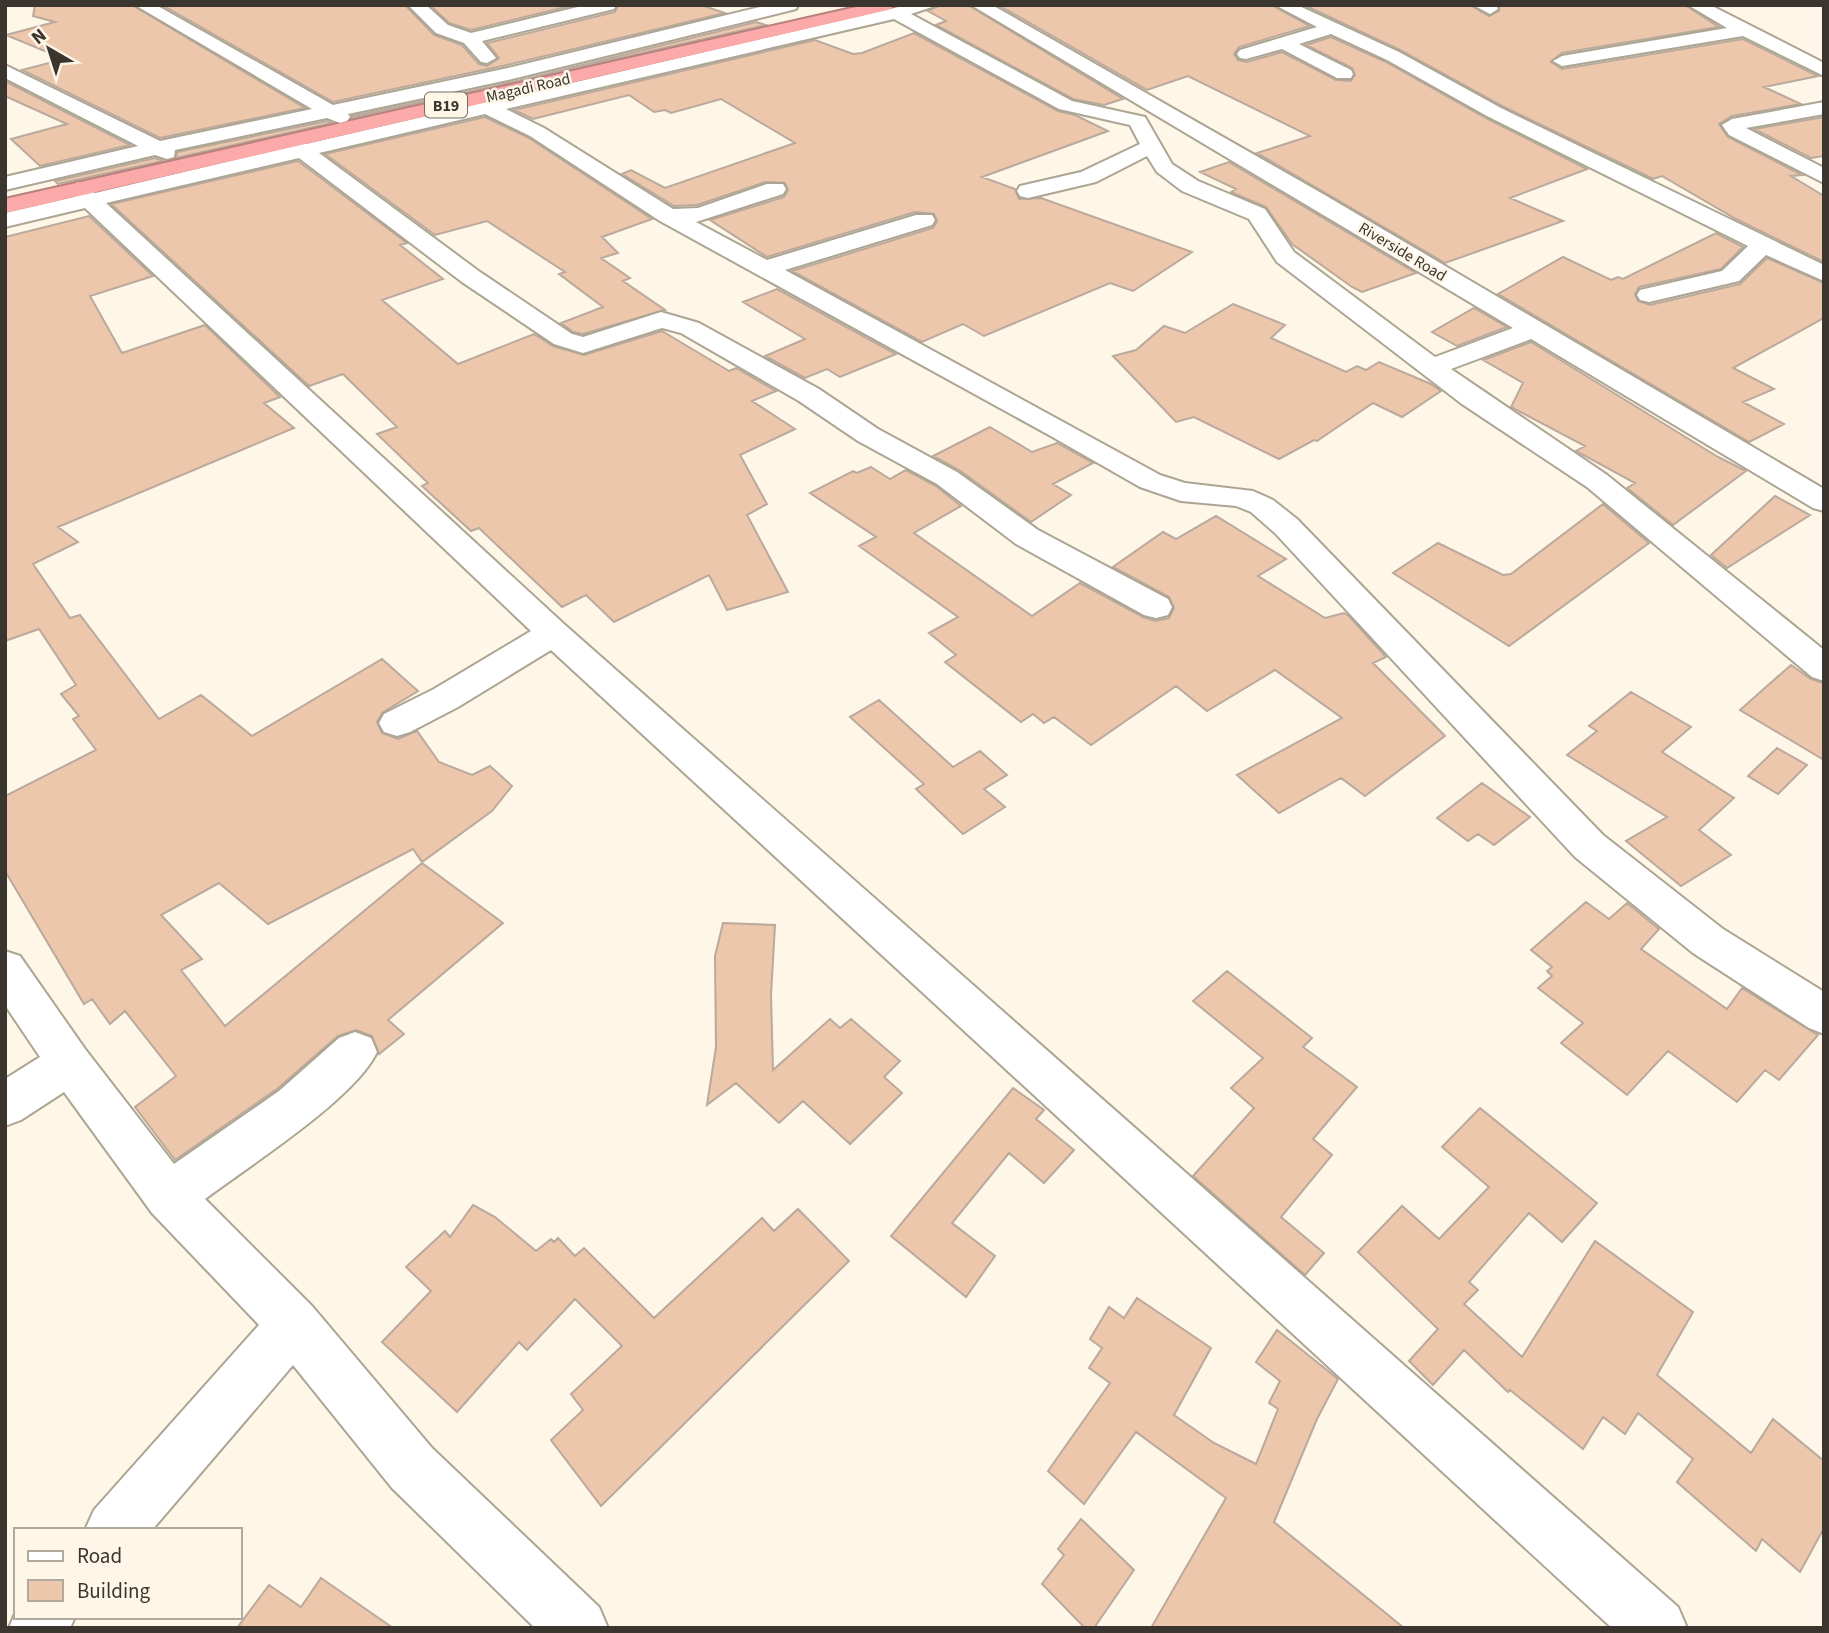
<svg xmlns="http://www.w3.org/2000/svg" width="1829" height="1633" viewBox="0 0 1829 1633" font-family="'Source Sans 3',sans-serif">
<style>
.building{fill:#ecc7ab;stroke:#baa99c;stroke-width:2}
.lines{fill:none;stroke-linecap:round;stroke-linejoin:round}
.minor-casing{stroke:#ada593;stroke-width:4}
.highway-casing{stroke:#b7817e;stroke-width:4}
.minor{fill:#fff;fill-rule:evenodd}
.highway{fill:#fba9a9;fill-rule:evenodd}
.labels{text-anchor:middle;stroke-width:5;stroke-linejoin:round;paint-order:stroke}
.far-street-label{font-size:16px;fill:#3a362f;stroke:#fef6e7}
.shield{fill:#fef6e7;stroke:#757066;stroke-width:2}
.shield-label{font-size:16px;font-weight:bold;fill:#3a362f}
</style>
<rect width="100%" height="100%" fill="#fef6e7"/>
<!-- building -->
<path class="building" d="M35,5H132L305,108L160,138L22,70L64,59L6,35L55,22L33,16Z
M162,5H405L434,35L462,45L479,64L487,66L499,58L487,43L615,12L618,5H701L725,13L507,65L333,102Z
M430,5H574L471,30L449,23Z
M940,5H968L1123,99L1104,105L1073,99L936,25L946,21L928,11Z
M998,5H1272L1310,26L1239,47L1234,54L1238,60L1247,62L1282,52L1336,80L1351,81L1355,75L1352,68L1306,45L1331,37L1386,62L1486,118L1587,169L1510,198L1563,221L1445,263L1257,153L1310,136L1188,76L1147,90Z
M1304,5H1470L1489,16L1499,11V5H1685L1719,27L1562,53L1551,62L1562,69L1743,39L1818,76L1764,87L1801,104L1732,116L1719,124L1728,137L1802,175L1791,176L1824,196V262L1736,219L1662,176L1653,179L1639,172L1502,106L1400,50Z
M756,22L766,25L352,118V116L509,83Z
M914,33L1058,111L1075,115L1108,131L982,177L1015,189L1019,199L1041,198L1192,252L1133,291L1110,283L984,336L963,324L922,342L792,271L933,228L937,221L934,214L915,212L767,257L710,220L784,197L788,190L785,183L766,182L697,205L674,206L622,174L631,170L665,188L795,143L721,99L671,113L665,110L654,112L629,95L533,119L514,110L815,40L853,54L862,53Z
M5,81L130,145L40,166L11,139L67,124L5,96Z
M485,117L529,138L652,219L602,237L618,253L601,258L630,278L623,281L665,310L583,334L573,332L561,323L603,307L559,274L565,272L487,221L435,235L325,154Z
M1824,117V156L1811,158L1754,129Z
M327,121L332,123L176,158L177,152Z
M155,158L163,161L58,184L55,181Z
M298,161L407,243L400,245L443,279L382,300L458,364L534,334L553,346L584,355L662,331L729,371L736,368L776,391L752,401L795,429L740,455L767,504L747,515L788,592L727,610L709,575L614,622L586,595L562,607L479,528L471,531L422,486L428,483L377,434L397,427L343,374L309,386L111,204Z
M1229,162L1416,273L1362,292L1352,287L1292,244L1266,207L1231,192L1236,189L1200,172Z
M89,216L153,276L90,296L122,353L205,325L280,397L264,403L294,428L58,527L78,542L33,564L70,618L80,615L159,719L201,695L252,736L382,659L418,691L382,713L377,722L382,733L398,739L417,731L439,762L472,775L490,766L512,786L492,811L422,862L413,849L268,924L219,883L161,915L202,959L181,970L225,1026L422,863L503,923L388,1020L404,1034L379,1054L372,1036L356,1030L338,1036L277,1089L175,1160L135,1107L176,1076L125,1011L110,1024L92,999L84,1004L5,871V796L96,750L73,719L79,716L61,694L76,685L39,629L5,641V237Z
M1716,233L1743,247L1721,269L1639,287L1635,294L1638,301L1650,305L1740,284L1767,258L1824,283V318L1733,368L1774,389L1743,402L1784,424L1749,442L1498,294L1563,257L1611,280L1618,277L1623,279Z
M777,289L896,354L840,377L827,369L805,378L765,356L805,339L743,302Z
M1233,304L1285,325L1271,338L1346,372L1357,366L1366,370L1379,362L1431,384L1441,391L1402,417L1373,403L1317,441L1314,440L1279,459L1194,417L1176,422L1113,356L1136,350L1164,326L1185,333Z
M1474,308L1507,327L1457,346L1432,332Z
M1531,342L1718,457L1746,471L1673,525L1627,488L1635,483L1576,451L1585,446L1511,407L1523,383L1483,360Z
M990,427L1032,452L1057,443L1093,463L1053,484L1071,495L1031,522L959,470L933,456Z
M871,467L890,479L906,470L936,486L961,506L914,533L1032,616L1080,583L1143,617L1155,621L1169,618L1174,608L1169,597L1113,567L1163,532L1176,539L1216,516L1286,559L1258,576L1325,618L1344,613L1349,616L1386,657L1373,663L1445,736L1365,796L1341,778L1279,813L1237,775L1342,718L1275,670L1207,711L1176,686L1091,745L1054,717L1044,723L1033,714L1021,722L945,662L956,655L929,633L958,617L859,546L876,537L810,493L853,471L857,473Z
M1775,496L1810,515L1727,568L1711,555Z
M1603,504L1649,543L1509,646L1393,573L1438,543L1503,575L1511,574Z
M1791,665L1811,679L1824,683V760L1740,710Z
M1631,692L1691,727L1662,752L1734,798L1699,830L1731,855L1681,886L1626,841L1667,817L1567,755L1597,731L1589,726Z
M879,700L953,767L980,751L1007,775L984,789L1005,807L963,834L916,789L924,784L850,717Z
M1777,748L1807,765L1778,794L1748,776Z
M1482,783L1530,817L1494,845L1478,834L1468,841L1437,818Z
M1586,902L1609,919L1627,903L1659,929L1641,949L1727,1009L1742,988L1818,1035L1779,1080L1765,1070L1737,1102L1668,1051L1627,1095L1561,1043L1583,1023L1538,988L1552,976L1547,971L1552,967L1531,950Z
M723,923L775,925L771,995L773,1070L830,1019L840,1028L851,1019L900,1061L884,1077L902,1093L850,1144L803,1101L779,1123L736,1083L707,1105L716,1047L715,956Z
M1227,971L1312,1038L1303,1047L1357,1087L1313,1139L1332,1155L1281,1217L1324,1253L1305,1275L1193,1176L1254,1108L1231,1088L1263,1058L1193,1001Z
M1013,1088L1044,1110L1036,1119L1074,1150L1044,1183L1009,1153L952,1223L995,1256L966,1297L891,1236Z
M1480,1108L1597,1203L1562,1242L1529,1213L1469,1282L1478,1290L1464,1304L1522,1357L1595,1241L1693,1312L1657,1375L1751,1453L1773,1419L1824,1461V1528L1800,1572L1762,1539L1756,1551L1677,1482L1693,1459L1638,1413L1625,1434L1603,1417L1583,1449L1510,1390L1508,1392L1464,1350L1433,1385L1409,1361L1438,1329L1358,1252L1402,1206L1439,1239L1489,1187L1442,1147Z
M473,1205L495,1217L536,1251L551,1239L554,1242L558,1238L575,1256L584,1248L654,1318L762,1218L774,1231L798,1209L849,1261L601,1506L551,1440L583,1410L571,1394L622,1346L575,1299L527,1350L519,1342L457,1412L382,1342L431,1291L406,1267L445,1231L450,1237Z
M1137,1298L1211,1348L1174,1415L1214,1443L1256,1464L1278,1409L1269,1403L1280,1381L1256,1362L1277,1330L1338,1379L1317,1419L1274,1522L1404,1628H1151L1226,1498L1136,1432L1084,1504L1048,1471L1110,1383L1089,1368L1102,1348L1090,1339L1109,1307L1124,1318Z
M1081,1519L1134,1570L1094,1628H1085L1042,1584L1064,1555L1058,1549Z
M321,1578L393,1628H237L269,1585L301,1607Z"/>
<g class="lines">
<!-- minor casing -->
<g class="minor-casing">
<path id="minor" d="M135,5H156L333,105L508,68L768,5H798L796,9L508,80L348,114L350,117L347,121L340,123L327,118L175,150L174,157L167,159L155,155L5,190V177L138,146L5,78V65L160,141L312,109Z
M408,5H426L448,25L471,33L586,5H616L614,9L482,41L496,58L487,63L481,62L464,43L436,33Z
M907,5H938L911,14L1072,101L1145,117L1172,164L1198,181L1265,209L1294,252L1435,357L1513,328L971,5H992L1323,194L1824,489V511L1813,508L1531,339L1451,369L1607,475L1824,650V681L1812,677L1587,487L1462,404L1277,262L1249,219L1182,191L1157,172L1147,156L1096,182L1028,198L1020,196L1017,191L1020,186L1081,172L1140,144L1130,125L1059,109L894,19L506,109L544,128L673,209L698,208L767,184H783L786,189L783,194L696,222L767,260L916,215H932L935,220L932,225L785,270L1160,475L1185,483L1253,491L1273,500L1297,519L1603,835L1723,929L1824,992V1034L1809,1028L1693,953L1575,857L1275,533L1251,512L1236,506L1181,501L1140,487L1049,435L660,221L530,136L485,114L319,153L480,272L572,334L583,337L661,312L699,323L819,389L878,429L957,472L1038,530L1168,599L1172,607L1168,615L1156,618L1144,615L1016,544L937,484L858,441L799,401L681,333L662,328L583,353L554,344L462,282L299,158L106,203L565,625L1678,1607L1687,1628H1612L551,650L458,707L410,732L397,736L384,732L379,723L384,714L434,689L531,631L85,208L5,227V213L74,197L67,189L78,182L95,193L286,148L281,142L291,136L306,144L469,106L461,100L471,94L490,102Z
M1275,5H1297L1399,52L1501,108L1824,265V281L1766,255L1739,281L1649,302L1640,300L1637,295L1640,290L1722,271L1748,246L1487,116L1387,60L1331,34L1299,44L1351,70L1353,74L1351,78H1337L1282,49L1246,59L1240,58L1237,54L1240,50L1317,27Z
M1473,5H1496L1498,9L1490,14Z
M1688,5H1710L1824,63V76L1743,36L1562,66L1553,61L1562,56L1727,28Z
M1824,102V114L1746,128L1824,168V183L1729,135L1722,125L1732,119Z
M5,951L20,956L85,1049L174,1164L279,1091L339,1038L355,1032L371,1038L377,1052C356,1098 249,1166 205,1199L312,1306L432,1448L599,1607L608,1628H535L392,1488L293,1365L152,1530H85L94,1510L259,1325L152,1213L64,1092L21,1120L5,1126V1079L40,1057L5,1005Z
M16,1611V1617H75L70,1628H9Z"/>
</g>
<!-- highway casing -->
<g class="highway-casing">
<path id="highway" d="M865,5H896L888,10L5,213V199Z"/>
</g>
<!-- minor -->
<use href="#minor" class="minor"/>
<!-- highway -->
<use href="#highway" class="highway"/>
</g>
<g class="labels">
<!-- far-street labels -->
<g class="far-street-label">
<text transform="translate(528 87) rotate(-13)" y="6">Magadi Road</text>
<text transform="translate(1403 251) rotate(31)" y="6">Riverside Road</text>
</g>
<!-- shield labels -->
<rect class="shield" x="425" y="92.5" width="42" height="25" rx="5"/>
<g class="shield-label">
<text x="446" y="111">B19</text>
</g>
</g>
<!-- border -->
<rect width="1829" height="1633" fill="none" stroke="#3a362f" stroke-width="14"/>
<!-- legend -->
<rect x="14" y="1528" width="228" height="91" fill="#fef6e7" stroke="#b0a99d" stroke-width="2"/>
<rect x="28" y="1551" width="35" height="10" fill="#ffffff" stroke="#b0a99d" stroke-width="2"/>
<text x="77" y="1563" font-size="21" fill="#3a362f">Road</text>
<rect x="28" y="1580" width="35" height="21" fill="#ecc7ab" stroke="#b0a99d" stroke-width="2"/>
<text x="77" y="1598" font-size="21" fill="#3a362f">Building</text>
<!-- north arrow -->
<g transform="translate(49 49) rotate(321)" stroke="#fef6e7" stroke-width="5" paint-order="stroke">
<path d="M0-5L12 26L0 18L-12 26Z" fill="#3a362f"/>
<text y="-10" font-size="19" font-weight="bold" text-anchor="middle" fill="#3a362f">N</text>
</g>
</svg>
